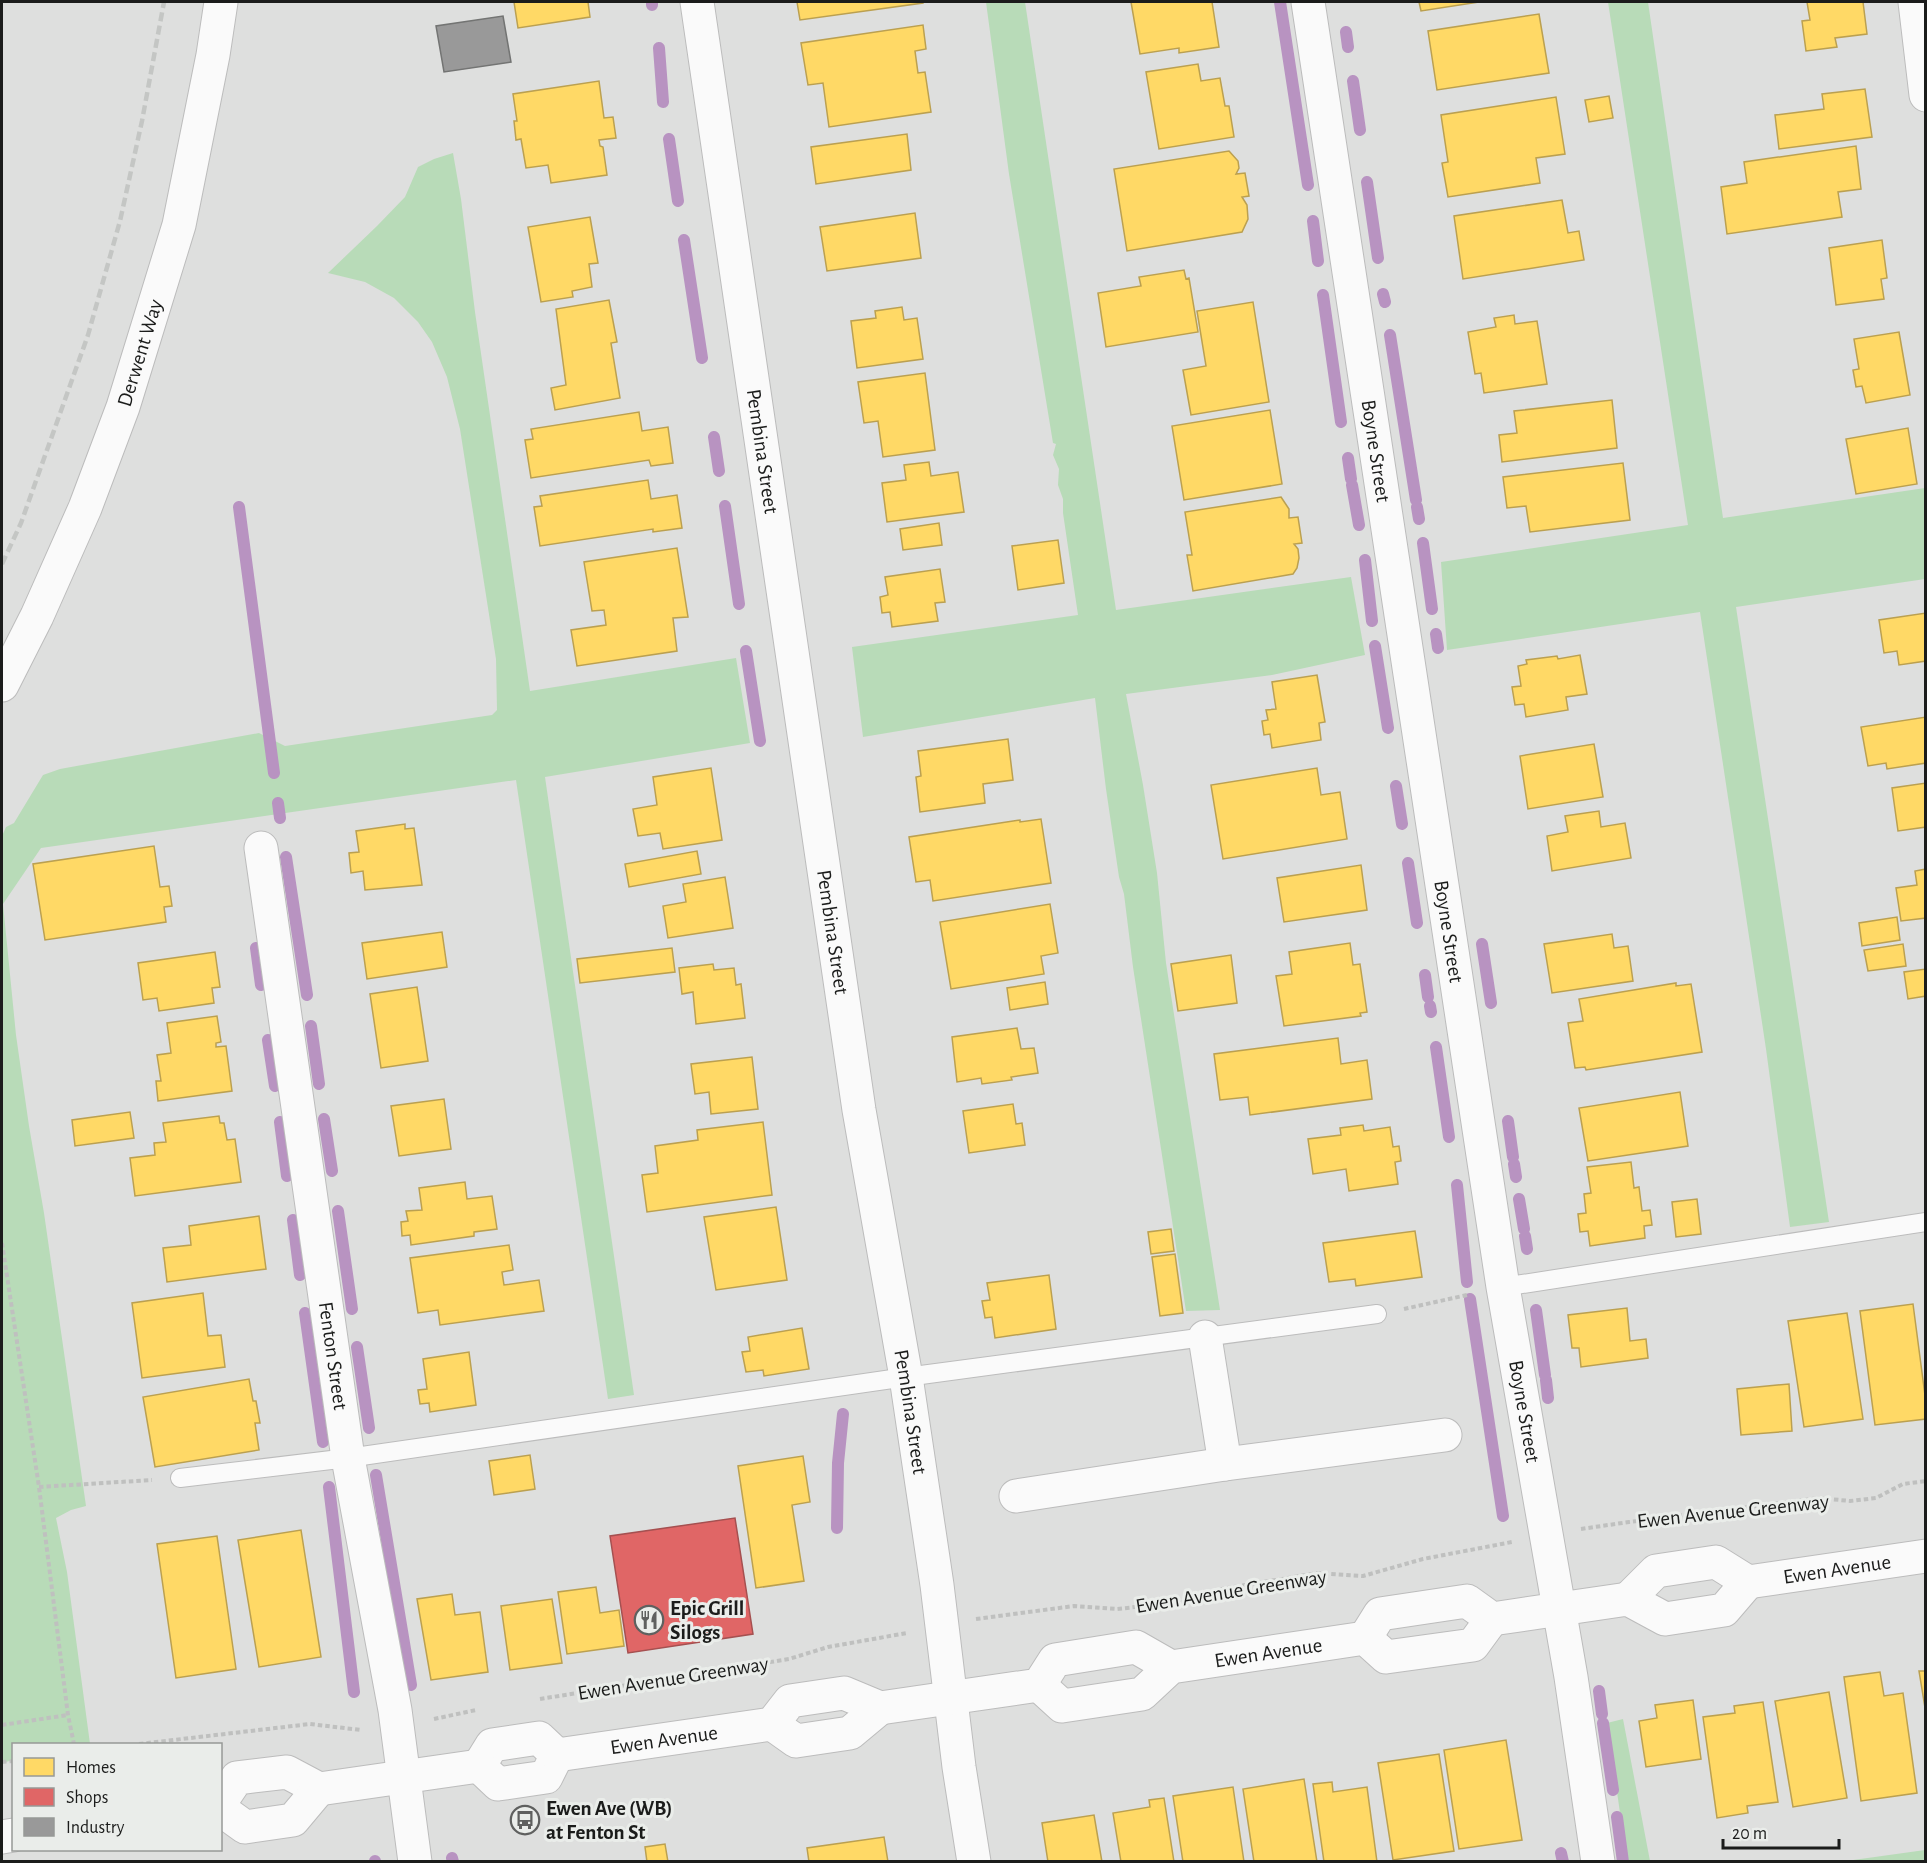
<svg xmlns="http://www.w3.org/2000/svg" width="1927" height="1863" viewBox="0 0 1927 1863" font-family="'Alegreya Sans',sans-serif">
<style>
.green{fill:#b8dbb8}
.homes{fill:#ffd966;stroke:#bba050;stroke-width:1.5}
.shops{fill:#e06666;stroke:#a55050;stroke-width:1.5}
.industry{fill:#999;stroke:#737473;stroke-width:1.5}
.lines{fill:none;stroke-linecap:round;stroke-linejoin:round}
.stream{stroke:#b893c1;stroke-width:12}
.lane-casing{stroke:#bcbcbc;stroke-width:20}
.street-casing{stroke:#bcbcbc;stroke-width:35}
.secondary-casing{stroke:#bcbcbc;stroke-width:35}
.path{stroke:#bfc0bf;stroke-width:4;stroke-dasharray:4.5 3;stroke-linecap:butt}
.lane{stroke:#fafafa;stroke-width:18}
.street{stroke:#fafafa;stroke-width:33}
.secondary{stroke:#fafafa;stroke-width:33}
.rail{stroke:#c4c6c4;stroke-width:4.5;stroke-dasharray:9 4.5;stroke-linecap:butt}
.labels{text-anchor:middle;stroke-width:6;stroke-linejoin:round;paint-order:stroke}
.street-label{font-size:21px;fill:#1b1c1b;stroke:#eaedea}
.poi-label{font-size:21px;font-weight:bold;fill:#1b1c1b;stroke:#eaedea;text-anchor:start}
</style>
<rect width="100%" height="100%" fill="#dedfde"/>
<!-- green -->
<path class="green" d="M986,2H1025L1116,610L1351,577L1365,655L1272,675L1126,694L1143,785L1157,873L1166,963L1220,1310L1186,1311L1133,967L1124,894L1119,877L1106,789L1095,698L863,737L852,647L1078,615L1063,513V499L1058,485L1059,469L1053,455L1056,444L1053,443L1009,174Z
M1608,2H1648L1723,518L1925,488V579L1736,607L1829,1222L1790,1227L1766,1049L1700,612L1447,650L1441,562L1688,525Z
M453,153L461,199L475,312L530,691L736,658L750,743L545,777L634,1395L608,1399L516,780L41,848L3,904L16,1035L29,1126L44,1213L86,1506L71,1510L56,1518L67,1572L90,1744H14L13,1760L2,1763V836L6,827L14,823L43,775L60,769L259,733L285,746L492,715L497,710L496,659L460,429L447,377L432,342L418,322L394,298L365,282L328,273L377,226L405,197L418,167L434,159Z
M1623,1719L1650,1861H1627L1607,1723Z
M1925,1850V1861H1846Z"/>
<!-- homes -->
<path class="homes" d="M514,2H588L590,17L518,28Z
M797,2H923V3L800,20Z
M1131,2H1212L1219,47L1179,53V48L1140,54Z
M1419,2H1479L1421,11Z
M1807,2H1863L1867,34L1835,38L1837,47L1806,51L1802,21L1810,20Z
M1539,14L1549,73L1437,90L1428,31Z
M923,25L926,49L915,51L918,73L925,72L931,112L829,127L823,83L808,85L801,43Z
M1198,64L1201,81L1220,78L1225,106H1229L1234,137L1159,149L1146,72Z
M599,81L604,118L613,117L616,138L599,140L600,146L603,147L607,175L551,183L548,165L526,168L521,139L516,140L514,121H517L513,94Z
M1865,89L1872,137L1779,149L1775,115L1824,109L1822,94Z
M1609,96L1613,118L1589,122L1585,100Z
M1556,97L1565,154L1536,158L1540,183L1448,197L1442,163L1448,162L1441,115Z
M907,134L911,170L816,184L811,147Z
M1856,146L1861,189L1838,192L1842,217L1727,234L1721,187L1747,183L1744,162Z
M1229,151L1238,161L1239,168L1236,174L1245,173L1249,196L1242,197L1247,205L1248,219L1242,232L1127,251L1114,169Z
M1562,200L1568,233L1579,231L1584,260L1463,279L1454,216Z
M915,213L921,258L827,271L820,227Z
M590,217L598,263L589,264L592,287L572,291L573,297L541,302L528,227Z
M1882,240L1887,278L1881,279L1884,299L1836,305L1829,248Z
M1184,270L1186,279L1189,278L1198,332L1106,347L1098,293L1141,286L1139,277Z
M609,300L617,342L611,343L620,398L555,410L551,388L566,385L556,309Z
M1253,302L1269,402L1191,415L1183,370L1206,366L1197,311Z
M902,307L904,320L917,318L923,359L857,368L851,321L876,318L875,311Z
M1514,315L1515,324L1537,321L1547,384L1484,393L1481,373L1475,374L1468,332L1496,327L1494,318Z
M1899,332L1910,395L1866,403L1862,386L1856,387L1853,370L1859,369L1854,339Z
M925,373L935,450L883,457L878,421L864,423L858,382Z
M1612,400L1617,448L1502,462L1499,435L1517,433L1514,411Z
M1270,410L1282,484L1184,500L1172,426Z
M639,412L642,431L668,427L673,463L651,466L649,460L531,478L525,440L533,439L531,429Z
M1908,428L1917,484L1856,494L1846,439Z
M929,462L931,476L958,472L964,512L887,522L882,483L906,480L904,465Z
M1623,463L1630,520L1530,532L1526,506L1507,508L1503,477Z
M648,480L651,499L677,495L682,528L653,532V529L540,546L534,507L542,506L540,496Z
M1281,497L1289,509V518L1298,517L1302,543L1294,544L1298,549L1299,558L1297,568L1293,574L1193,591L1187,555H1192L1185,512Z
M939,523L942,545L903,550L900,529Z
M1058,540L1064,583L1018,590L1012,546Z
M677,548L688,617L673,618L677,651L577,666L571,630L606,625L604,610L592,611L584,562Z
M940,569L945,602L935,603L938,621L892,627L890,612L882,613L880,597L888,595L885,577Z
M1926,613V661L1899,665L1897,651L1884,653L1879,620Z
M1580,655L1587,694L1566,697L1568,710L1526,717L1524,704L1515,705L1512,687L1521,686L1518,666L1527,664L1526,660L1557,656L1558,659Z
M1317,675L1325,722L1319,723L1321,740L1272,748L1270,734L1264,735L1262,721L1268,720L1266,710L1276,709L1272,682Z
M1926,717V763L1887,769L1886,763L1868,766L1861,727Z
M1008,739L1013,780L983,784L985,803L920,812L916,777L921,776L918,751Z
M1594,744L1603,797L1528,809L1520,756Z
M711,768L722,840L663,849L660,833L638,836L633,809L657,805L653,777Z
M1317,768L1321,795L1340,792L1347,839L1223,859L1211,785Z
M1926,783V827L1898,831L1892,788Z
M1599,811L1601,827L1625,823L1631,858L1552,871L1547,836L1568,832L1565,816Z
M1041,819L1051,883L933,901L930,880L916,882L909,837L1020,820V822Z
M405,824V829L414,828L422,885L365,890L363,871L351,873L349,853L359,852L356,831Z
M154,846L160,887L169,886L172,906L164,907L166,922L45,940L33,864Z
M697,851L701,874L629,887L625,864Z
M1361,865L1367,910L1284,922L1277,878Z
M1926,869V918L1901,921L1896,888L1917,885L1915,871Z
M725,877L733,928L668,938L663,906L686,902L683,884Z
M1050,904L1058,953L1041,956L1044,974L951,989L940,922Z
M1897,917L1900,940L1862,946L1859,923Z
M442,932L447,967L367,979L362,943Z
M1612,934L1614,948L1628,946L1633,981L1552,993L1544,944Z
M1350,943L1353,965L1360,964L1367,1012L1360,1013L1361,1016L1284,1026L1276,976L1292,974L1289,952Z
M1903,944L1906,966L1868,971L1864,950Z
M672,948L675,972L580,983L577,959Z
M215,952L220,987L212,988L214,1003L159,1011L157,998L143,1000L138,963Z
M1231,955L1237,1003L1178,1011L1171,964Z
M713,964L714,970L734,968L736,985L741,984L745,1018L696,1024L693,992L682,994L679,968Z
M1926,969V996L1908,999L1904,972Z
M1045,982L1048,1004L1010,1010L1007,988Z
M1676,983V986L1691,984L1702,1052L1586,1070L1585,1067L1575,1068L1568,1023L1583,1021L1579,999Z
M417,987L428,1061L381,1068L370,994Z
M217,1016L221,1042L216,1043V1047L226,1046L232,1091L158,1101L156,1081H161L157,1055L171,1053L167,1023Z
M1017,1028L1021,1049L1034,1048L1038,1073L1011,1077L1012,1080L982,1084L981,1078L957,1082L952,1037Z
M1338,1038L1341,1064L1367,1060L1372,1099L1250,1115L1248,1097L1220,1100L1214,1054Z
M752,1057L758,1109L711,1114L709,1092L695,1094L691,1064Z
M1680,1092L1688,1146L1588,1161L1579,1108Z
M444,1099L451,1149L399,1156L391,1106Z
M1013,1104L1016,1124L1022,1123L1025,1145L969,1153L963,1111Z
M130,1112L134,1138L75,1146L72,1120Z
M219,1116L220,1123H224L227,1140L235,1139L241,1182L135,1196L130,1158L155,1155L154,1143L166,1142L163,1123Z
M763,1122L772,1195L647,1212L642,1175L658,1173L655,1146L698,1140L697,1130Z
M1363,1125L1364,1131L1390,1127L1393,1147L1399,1146L1401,1161L1395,1162L1398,1184L1349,1191L1346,1169L1313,1174L1308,1139L1341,1135L1340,1128Z
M1631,1162L1634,1188L1639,1187L1642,1211L1650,1210L1652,1225L1644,1226L1645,1238L1590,1246L1588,1231L1580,1232L1578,1214L1586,1213L1584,1194L1591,1193L1587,1167Z
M465,1182L467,1199L492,1196L497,1229L474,1232V1236L411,1245L410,1235L402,1236L401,1222L408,1221L406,1211L422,1210L419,1188Z
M1697,1199L1701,1234L1676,1237L1672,1202Z
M776,1207L787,1280L716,1290L704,1217Z
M259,1216L266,1269L167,1282L163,1248L191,1245L189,1226Z
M1171,1229L1174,1251L1151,1254L1148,1232Z
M1415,1231L1422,1277L1356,1286L1355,1279L1329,1282L1323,1243Z
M509,1245L513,1270L502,1272L504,1285L539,1280L544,1311L440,1325L438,1310L418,1313L410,1258Z
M1175,1254L1183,1313L1160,1316L1152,1257Z
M1049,1275L1056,1329L995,1338L992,1317L985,1318L982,1301L990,1300L987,1283Z
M203,1293L208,1336L221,1335L225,1367L142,1378L132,1303Z
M1913,1304L1926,1403V1419L1875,1425L1860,1311Z
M1627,1308L1630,1341L1646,1339L1648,1358L1581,1367L1579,1348H1572L1568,1315Z
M1847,1313L1863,1419L1804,1427L1788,1321Z
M802,1328L809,1369L764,1376L763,1370L746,1372L742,1352L750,1351L748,1337Z
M469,1352L476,1405L430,1412L429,1403L420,1404L418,1390L427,1389L423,1359Z
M249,1379L253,1401H256L260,1423H255L259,1450L155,1467L143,1397Z
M1789,1384L1792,1431L1741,1435L1737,1389Z
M530,1455L535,1489L494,1495L489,1461Z
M803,1456L810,1502L792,1505L804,1581L756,1588L738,1466Z
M301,1530L321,1657L259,1667L238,1540Z
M217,1536L236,1669L176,1678L157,1544Z
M596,1587L600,1613L619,1610L624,1646L567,1654L558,1592Z
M452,1594L455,1615L480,1612L488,1672L431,1680L417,1599Z
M552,1599L562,1663L510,1670L501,1606Z
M1919,1671H1926V1714Z
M1880,1672L1884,1696L1903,1693L1917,1793L1861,1801L1844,1677Z
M1829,1692L1847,1798L1793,1807L1775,1701Z
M1693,1700L1701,1759L1646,1767L1639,1721L1657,1718L1655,1705Z
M1763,1702L1778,1802L1747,1806L1748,1813L1717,1818L1703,1717L1735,1713L1734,1706Z
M1506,1740L1522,1840L1459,1849L1444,1750Z
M1439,1754L1454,1851L1393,1860L1378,1763Z
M1304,1779L1317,1862H1254L1243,1789Z
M1332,1782L1333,1792L1367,1787L1377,1862H1324L1313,1784Z
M1233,1787L1244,1862H1183L1173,1796Z
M1164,1798L1174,1862H1121L1113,1813L1150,1807L1149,1800Z
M1094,1815L1102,1862H1048L1042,1823Z
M884,1837L888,1862H809L807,1848Z
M665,1844L668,1862H647L645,1847Z"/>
<!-- shops -->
<path class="shops" d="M735,1518L753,1634L628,1653L610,1536Z"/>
<!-- industry -->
<path class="industry" d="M503,16L511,62L444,72L436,26Z"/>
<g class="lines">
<!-- stream -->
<path class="stream" d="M652,2V5
M1280,2L1308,185
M1346,32L1348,47
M659,48L663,102
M1353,81L1360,130
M669,139L678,201
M1367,182L1378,258
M1313,221L1318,261
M684,240L702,358
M1383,294L1385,302
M1323,295L1341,422
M1390,335L1416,500
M714,437L719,471
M1348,458L1351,479
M1352,485L1359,525
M725,506L739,604
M239,507L274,773
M1417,507L1419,519
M1423,543L1432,609
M1365,560L1372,621
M1436,634L1438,648
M1375,646L1388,728
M746,651L760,741
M1396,786L1402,824
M278,803L280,818
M286,857L307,995
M1408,863L1417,923
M1482,944L1491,1003
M256,948L261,985
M1425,975L1428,997
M1430,1006L1431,1012
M311,1026L319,1084
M268,1040L275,1086
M1436,1047L1449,1137
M324,1119L332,1171
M1508,1121L1513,1157
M280,1122L287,1176
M1514,1164L1516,1177
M1457,1185L1467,1282
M1519,1199L1524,1229
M338,1211L352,1309
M293,1220L300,1275
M1525,1236L1527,1249
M1470,1299L1503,1516
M1536,1310L1545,1375
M305,1313L323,1442
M357,1347L369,1428
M1546,1380L1548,1398
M376,1475L411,1685
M329,1487L354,1692
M837,1528L838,1463L843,1414
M1599,1691L1602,1714
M1603,1723L1613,1790
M1617,1817L1623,1862
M1561,1853L1563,1862
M452,1858L453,1862
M375,1861V1862"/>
<!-- lane casing -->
<g class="lane-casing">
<path id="lane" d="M1503,1287L1926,1222
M180,1478L348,1458L906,1377L1377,1314"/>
</g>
<!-- street casing -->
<g class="street-casing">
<g id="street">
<path id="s1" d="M697,2L859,1110L906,1377L937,1585L959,1767L974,1862"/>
<path id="s2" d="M1308,2L1503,1287L1571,1677L1598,1862"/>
<path d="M1915,2L1926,95"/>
<path id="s3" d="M261,848L348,1458L395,1710L415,1862"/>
<path d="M1205,1337L1225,1464"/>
<path d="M1016,1496L1225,1464L1445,1435"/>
</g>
</g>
<!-- secondary casing -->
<g class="secondary-casing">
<g id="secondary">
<path id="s4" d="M2,685L37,616L85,508L123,407L179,225L213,55L221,2"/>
<path id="s5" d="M1628,1599L1656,1571L1716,1562L1748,1582L1926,1556"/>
<path d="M1365,1638L1380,1614L1467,1601L1492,1619L1628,1599L1665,1619L1724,1610L1748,1582"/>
<path id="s6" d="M1039,1685L1062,1706L1142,1694L1171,1667L1365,1638L1386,1657L1473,1645L1492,1619"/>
<path d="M772,1724L796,1741L850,1733L880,1708"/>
<path id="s7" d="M557,1755L772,1724L790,1701L844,1693L880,1708L1039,1685L1055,1660L1136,1647L1171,1667"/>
<path d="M479,1766L498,1784L546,1777L557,1755"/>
<path d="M479,1766L492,1745L539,1738L557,1755"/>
<path d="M220,1803L237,1778L287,1772L319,1789L479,1766"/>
<path d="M220,1809L245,1827L293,1820L319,1789"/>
<path d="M2,1837L14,1835"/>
</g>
</g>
<!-- path -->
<path class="path" d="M2,1243L39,1487L68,1715L74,1744
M1404,1309L1467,1295
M39,1487L152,1480
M1581,1529L1629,1522L1820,1498L1850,1501L1876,1498L1903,1484L1926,1481
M976,1619L1074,1606L1117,1609L1182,1602L1222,1589L1317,1573L1363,1576L1423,1559L1512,1542
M540,1699L789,1659L828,1647L907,1633
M434,1719L476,1710
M2,1725L68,1715
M139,1744L310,1724L361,1730
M2,1762L14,1761"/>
<!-- lane -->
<use href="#lane" class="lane"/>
<!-- street -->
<use href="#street" class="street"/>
<!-- secondary -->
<use href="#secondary" class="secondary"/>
<!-- rail -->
<path class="rail" d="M2,564L21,523L88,335L120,221L142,121L164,2"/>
</g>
<!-- icons -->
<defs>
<g id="restaurant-ring" transform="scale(1.5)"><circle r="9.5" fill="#eaedea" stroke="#5f605f" stroke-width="1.5"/><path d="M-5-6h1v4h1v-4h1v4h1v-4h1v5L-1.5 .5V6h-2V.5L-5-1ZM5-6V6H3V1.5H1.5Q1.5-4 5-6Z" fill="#5f605f"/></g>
<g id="bus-ring" transform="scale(1.5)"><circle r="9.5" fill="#eaedea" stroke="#5f605f" stroke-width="1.5"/><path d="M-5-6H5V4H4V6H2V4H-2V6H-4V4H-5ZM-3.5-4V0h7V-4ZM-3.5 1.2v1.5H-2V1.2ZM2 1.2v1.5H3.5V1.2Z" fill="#5f605f"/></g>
</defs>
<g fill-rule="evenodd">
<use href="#restaurant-ring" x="649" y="1620"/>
<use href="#bus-ring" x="525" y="1820"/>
</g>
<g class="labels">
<!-- street labels -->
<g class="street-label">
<text dy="7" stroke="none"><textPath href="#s4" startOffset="360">Derwent Way</textPath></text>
<text dy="7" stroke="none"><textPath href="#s1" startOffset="454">Pembina Street</textPath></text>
<text dy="7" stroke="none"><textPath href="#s2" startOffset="454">Boyne Street</textPath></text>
<text dy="7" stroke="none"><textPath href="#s1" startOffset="940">Pembina Street</textPath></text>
<text dy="7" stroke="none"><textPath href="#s2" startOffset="940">Boyne Street</textPath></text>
<text dy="7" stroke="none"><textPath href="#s3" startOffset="513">Fenton Street</textPath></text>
<text dy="7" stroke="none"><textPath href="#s1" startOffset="1426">Pembina Street</textPath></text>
<text dy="7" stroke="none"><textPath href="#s2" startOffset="1426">Boyne Street</textPath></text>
<text transform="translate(1733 1511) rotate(-6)" y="7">Ewen Avenue Greenway</text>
<text dy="7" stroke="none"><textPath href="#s5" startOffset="228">Ewen Avenue</textPath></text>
<text transform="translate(1231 1591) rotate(-9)" y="7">Ewen Avenue Greenway</text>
<text dy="7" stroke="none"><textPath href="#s6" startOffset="250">Ewen Avenue</textPath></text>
<text transform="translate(673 1678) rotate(-9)" y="7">Ewen Avenue Greenway</text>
<text dy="7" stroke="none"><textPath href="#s7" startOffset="108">Ewen Avenue</textPath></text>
</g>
<!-- poi labels -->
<g class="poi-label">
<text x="670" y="1615">Epic Grill<tspan x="670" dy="24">Silogs</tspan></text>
<text x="546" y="1815">Ewen Ave (WB)<tspan x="546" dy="24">at Fenton St</tspan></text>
</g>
</g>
<!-- border -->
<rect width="1927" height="1863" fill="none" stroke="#1b1c1b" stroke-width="6"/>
<!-- legend -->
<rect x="12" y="1743" width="210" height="108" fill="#eaedea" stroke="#979997" stroke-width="1.5"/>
<rect x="24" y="1758" width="30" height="18" fill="#ffd966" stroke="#979997" stroke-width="1.5"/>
<text x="66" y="1773" font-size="18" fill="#1b1c1b">Homes</text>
<rect x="24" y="1788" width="30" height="18" fill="#e06666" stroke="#979997" stroke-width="1.5"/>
<text x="66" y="1803" font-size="18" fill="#1b1c1b">Shops</text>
<rect x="24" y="1818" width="30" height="18" fill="#999999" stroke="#979997" stroke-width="1.5"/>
<text x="66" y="1833" font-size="18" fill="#1b1c1b">Industry</text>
<!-- scale -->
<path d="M1723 1839v9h116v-9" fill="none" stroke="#1b1c1b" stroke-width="3"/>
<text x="1732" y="1839" font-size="18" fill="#1b1c1b" stroke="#eaedea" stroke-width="4.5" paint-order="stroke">20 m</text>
</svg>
